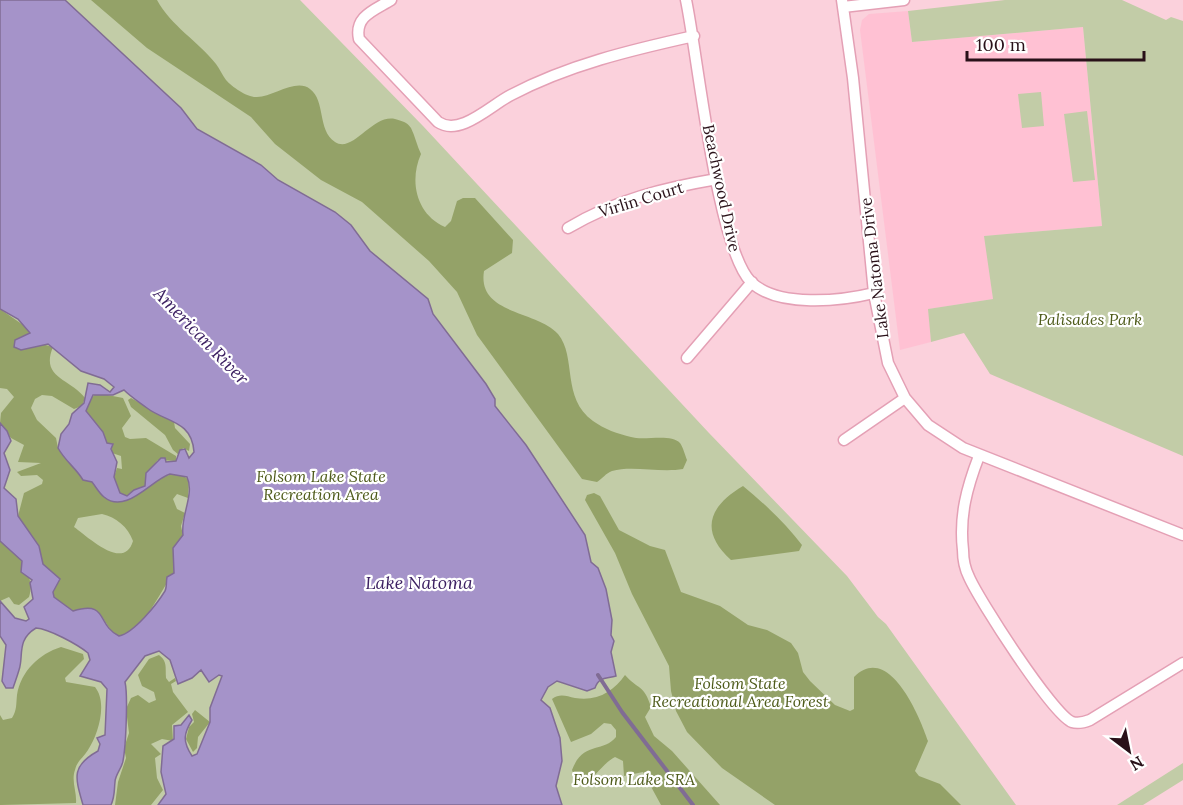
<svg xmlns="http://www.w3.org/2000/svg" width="1183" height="805" viewBox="0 0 1183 805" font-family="Lora,serif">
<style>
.built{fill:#ffc1d3}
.green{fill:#c2cca7}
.forest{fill:#94a268;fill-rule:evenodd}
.water{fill:#a593c9;stroke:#806c94;stroke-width:1.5;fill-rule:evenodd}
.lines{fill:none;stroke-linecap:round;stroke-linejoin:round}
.stream{stroke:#806c94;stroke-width:4}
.minor-casing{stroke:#e4a0b5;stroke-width:13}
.minor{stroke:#fff;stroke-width:10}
.labels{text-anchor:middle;stroke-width:4.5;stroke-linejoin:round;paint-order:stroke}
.street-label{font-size:16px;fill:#291119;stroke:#fff}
.park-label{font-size:16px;font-style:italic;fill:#4e5b1a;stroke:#fff}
.water-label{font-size:18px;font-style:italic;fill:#3c2062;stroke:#fff}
</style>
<rect width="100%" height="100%" fill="#fbd1dc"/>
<!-- built -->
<path class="built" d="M908,11L912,42L1083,27L1102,226L985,236L993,299L929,309L931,342L900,350L860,30L862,20L869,14Z"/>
<!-- green -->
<path class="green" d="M0,0H300L423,126L709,433L847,576L878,617L886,624L1016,805H0Z
M1005,0H1122L1166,20L1171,17L1183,21V456L990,374L964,333L931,342L928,309L993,299L984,236L1102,226L1083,27L912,42L908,11Z
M1041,92L1044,126L1022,128L1018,94Z
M1087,111L1095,180L1073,182L1064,114Z
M1183,763V780L1143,805H1117Z"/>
<!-- forest -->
<path class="forest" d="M91,0H157C171,26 198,41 216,64C220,69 222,75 226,80C232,87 248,98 257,97C273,97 296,78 310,89C326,101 317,130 335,142C353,154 372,114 395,119C402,121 407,122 411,128C415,136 417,146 421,154C409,181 416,214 445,227L451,221L457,201L463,198H475L513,240L512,253L484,271C477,315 537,310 558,334C577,357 561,398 593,421C604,429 618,434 631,437C644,441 671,433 680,443C683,447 685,455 687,460L683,469C660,473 632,465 612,471C606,473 602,479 597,482L582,479L477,335L457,292L429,261L362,202L321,180L275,144L251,117L147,48Z
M0,309L29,329V336L20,337V350L42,344L53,347C40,378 70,378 85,398L82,406L74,409L52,396L42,395L35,399L31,408L37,420L56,438L58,448L79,471L81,477L92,482L99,491L128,500C146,491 170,462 189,480L188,498L177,494L173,499L177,509L185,513L181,526L183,535L173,553L174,573C162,586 140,642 115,635C99,617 102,602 73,611L54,597L53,592L60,579L43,564L39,546L18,516L24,493L42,484L43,480L37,475L21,476L17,472L41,463L18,462L24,445L11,438L0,423L1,413L14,397L7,389L0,388ZM102,514C116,517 128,527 133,541C124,572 87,536 74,527L78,518Z
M97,393L123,398L131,416L122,428L125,437L130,439L146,438L176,456V461L158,460L146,474L145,486L134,490L127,496L119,493L114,477L117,468L122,469L121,456L112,453V444H107L86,411L90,399Z
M131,398L174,422L175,428L190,444L189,451L183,448L179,455L173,450L165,435L131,407L128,400Z
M743,486C765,504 785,523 802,545L799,551L731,560C699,531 709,506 743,486Z
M594,493L600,496L619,530L650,546L665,550L681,592L720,606L748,625L767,630L791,643L798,653L803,672L810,681L835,705L850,711L854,709V677C889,642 920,717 928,741L915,771L919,776L940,784L961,805H775L722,768L687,732L676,711L671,691L669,666L632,594L615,553L585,500L587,495Z
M0,541C19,552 36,576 29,597L19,605L14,604L9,597L0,601Z
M61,647L83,654L84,659L65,678L66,682L95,687C108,703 98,735 88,750C83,758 77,761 75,770C71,781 77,792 76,803L0,805V715L3,720L12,718C17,710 16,704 17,695C21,671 39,654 61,647Z
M159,655C168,662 165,668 166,678L169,682L175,678L176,681L171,684L173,692L188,712L172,725L173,741L162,739L151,744L161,754L155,758L157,778L163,790L151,805H115L118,782L126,758L124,748L129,733L126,709L131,698L138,695L149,703L156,700L154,692L142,686L138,675L149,659Z
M625,675C638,690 644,684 651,707L645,717L654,736L672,751L720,805H661L643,772L624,776L623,761L615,757C602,764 596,777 584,784L576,781L572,770C583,741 603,753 616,737V730L611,724L604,723L591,734L571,742L552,699C560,693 566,696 575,698C597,702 614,691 625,675Z
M195,710L210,722L198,737L197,748L193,752L186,739L189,727L194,722L192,714Z"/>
<!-- water -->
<path class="water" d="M0,0H65L181,108L197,129L261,165L278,180L335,212L351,225L370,251L428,299L433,314L486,384L495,399V406L526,445L585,535L591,562L598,568L606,589L612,620L611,635L614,641L611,652L616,676C607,679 599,676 595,688L587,691L557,681L548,687L541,700L550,708L560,738L562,761L556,786L562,805H158L166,794L161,772L163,746L174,739V726L181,725L189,715L192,720C184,733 182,741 192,756L197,754L210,722V708L222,676L219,675L209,682L201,670L192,678L178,684L170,660L159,651L145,656L125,682C128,695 126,745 123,761C122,768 115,775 115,782C114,791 115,796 111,805H83C75,777 71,766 98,751L100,744L97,738L105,735L107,689L101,682L80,676L90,660L88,653C77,644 49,629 36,628C16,640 24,656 19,670C17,677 15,682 13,688H6L2,681L6,645L0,636V601L15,618L26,621L29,619L24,607L33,599L30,583L32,580L21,572L22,561L0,541V423L7,431L11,441L4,453L10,470L4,488L16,499L18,516L39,546L43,564L60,579L53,592L54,597L73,611C109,600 96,625 119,636C134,633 157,604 165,591C167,587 166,582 167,577L174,573L173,548L183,535C180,517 195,494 187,477L170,474C151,480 126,515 104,497C99,493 96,487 92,482L83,480C76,468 65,461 58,448L61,434L69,424L72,414L84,403L88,383L100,385L110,392L114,387L104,379L81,371L48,344L21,350L14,347L15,340L30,333L18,319L0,309ZM124,390C131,397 139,402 147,408C165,422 192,420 194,452L189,458L185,449L180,450L176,461L166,462L165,458H161L146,473L145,486L134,490L127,496L120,493L114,477L117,462L111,449L113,444L107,443L103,432L86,411L93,395H113Z"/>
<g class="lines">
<!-- stream -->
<path class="stream" d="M598,675L622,712L693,805"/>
<!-- minor casing -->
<g class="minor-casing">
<path id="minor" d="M391,0C375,10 354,16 359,39L438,122C460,137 491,105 511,95C568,65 631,50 694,36
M686,0C698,57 717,248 751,282C778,308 841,301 874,293
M842,0L853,78L874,293L888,363L905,398L928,425L963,448L1183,535
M843,7L904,0
M568,228C615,200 664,188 717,179
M687,358L752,282
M844,440L905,398
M979,456C967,487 959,516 963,550C963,558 965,569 969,577C979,600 1053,715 1072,722C1078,724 1085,722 1090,720L1183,663"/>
</g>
<!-- minor -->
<use href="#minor" class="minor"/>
</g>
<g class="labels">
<!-- street labels -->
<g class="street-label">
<text transform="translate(722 188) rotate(78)" y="6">Beachwood Drive</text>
<text transform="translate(641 199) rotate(-17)" y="6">Virlin Court</text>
<text transform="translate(874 268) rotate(-97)" y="6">Lake Natoma Drive</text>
</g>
<!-- park labels -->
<g class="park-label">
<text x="1090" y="325">Palisades Park</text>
<text x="321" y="482">Folsom Lake State<tspan x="321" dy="18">Recreation Area</tspan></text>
<text x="740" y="689">Folsom State<tspan x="740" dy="18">Recreational Area Forest</tspan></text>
<text x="634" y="785">Folsom Lake SRA</text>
</g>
<!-- water labels -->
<g class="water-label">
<text transform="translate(201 336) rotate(46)" y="6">American River</text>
<text x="419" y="589">Lake Natoma</text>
</g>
</g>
<!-- north arrow -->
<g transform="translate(1129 751) rotate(148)" stroke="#ffffff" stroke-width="4.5" paint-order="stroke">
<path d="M0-4.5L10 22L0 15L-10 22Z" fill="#291119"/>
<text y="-9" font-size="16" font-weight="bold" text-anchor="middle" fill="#291119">N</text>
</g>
<!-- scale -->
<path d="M967 51v9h177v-9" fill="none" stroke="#291119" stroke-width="3"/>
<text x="976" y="51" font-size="18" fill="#291119" stroke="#ffffff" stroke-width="4.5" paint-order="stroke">100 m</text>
</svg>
